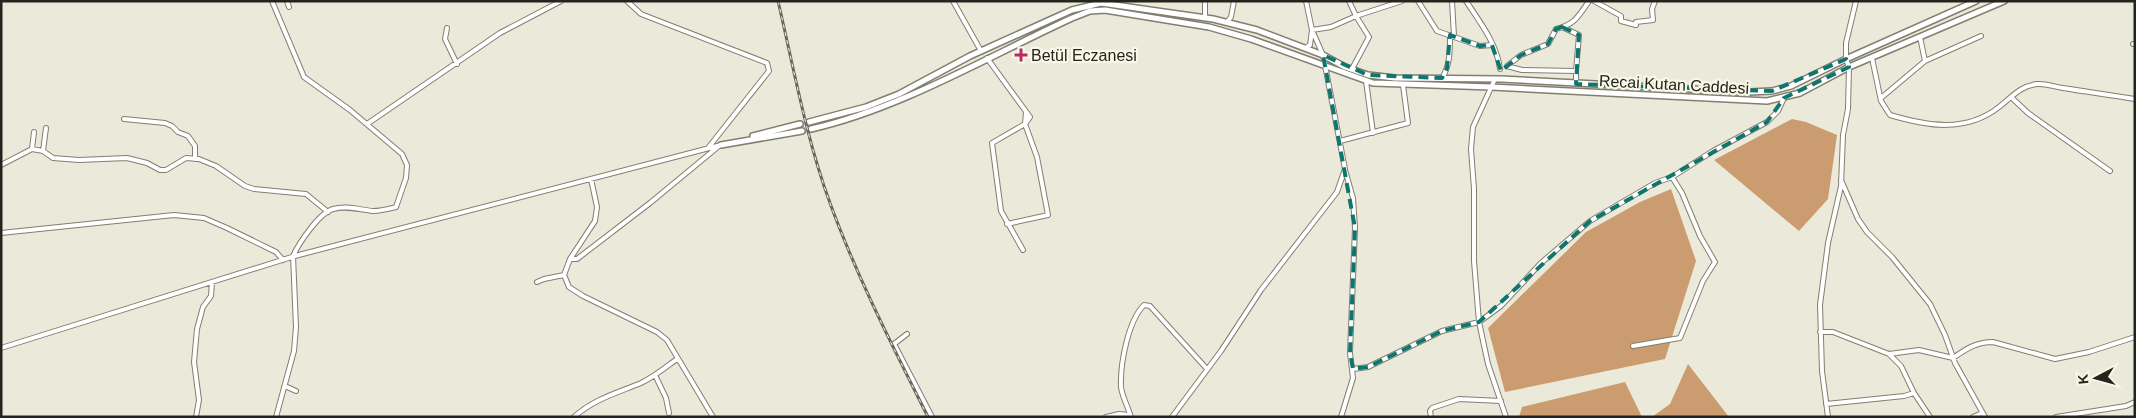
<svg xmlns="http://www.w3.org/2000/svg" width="2136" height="418" viewBox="0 0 2136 418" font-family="Arial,sans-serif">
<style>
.forest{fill:#cb9c6f}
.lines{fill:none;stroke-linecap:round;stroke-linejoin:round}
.minor-casing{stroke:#807f70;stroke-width:6}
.major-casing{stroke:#807f70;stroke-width:8}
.minor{stroke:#fff;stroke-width:4}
.major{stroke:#fff;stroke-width:5}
.rail-casing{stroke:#67675d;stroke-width:3}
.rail{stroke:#f8f8e7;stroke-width:1;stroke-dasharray:4;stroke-linecap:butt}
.marked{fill:none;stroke:#0f766e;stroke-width:4;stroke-dasharray:10 6;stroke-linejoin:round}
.poi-dot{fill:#b92c60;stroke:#f8f8e7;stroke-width:2}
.labels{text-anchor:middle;stroke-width:4.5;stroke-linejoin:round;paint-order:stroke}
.poi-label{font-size:16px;fill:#24241e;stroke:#f8f8e7;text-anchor:start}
.street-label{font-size:16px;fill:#24241e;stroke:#f8f8e7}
</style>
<rect width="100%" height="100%" fill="#ebeada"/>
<!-- forest -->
<path class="forest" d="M1792,119L1806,122L1837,135L1828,199L1799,231L1714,160Z
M1671,189L1696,261L1665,359L1505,392L1488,328L1586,232L1640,202Z
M1688,364L1729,417H1652L1670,404Z
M1625,382L1642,417H1519L1522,407Z"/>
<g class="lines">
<!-- minor casing -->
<g class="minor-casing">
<path id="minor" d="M272,1L304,77L350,110L402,154L407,165L406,178L396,207C388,209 381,211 373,211C360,210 347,205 333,209C319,213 299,243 293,256L296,327L294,351L276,417
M287,1L289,7
M627,1L641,14L767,63L769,71L708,148
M953,1L981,51
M1418,1L1437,31L1480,46L1492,45
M1452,1L1454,36
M1466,1C1480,22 1497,44 1500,69
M1594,1L1621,16V21L1636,25V22L1653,20L1652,9L1655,1
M1205,18V1
M1227,22L1231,17L1234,1
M1562,27L1579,35L1576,71
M447,28L445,39L457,64
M1920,37L1925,61
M2133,44H2135
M1305,48L1310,45L1312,30L1331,27L1356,16L1349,1
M987,58L1030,117L1025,124L992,143L1001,211L1023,250
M1872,58L1881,101L1890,115C1927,126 1966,133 1999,107C2012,97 2020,86 2037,84C2045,83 2055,87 2063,88C2087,92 2111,95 2135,99
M1352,69L1369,37L1356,16L1402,1
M1442,78C1450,66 1450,50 1450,35
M1495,79L1473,127L1471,149L1474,189V261L1479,322L1488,364L1506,417
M1366,81L1373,133
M1576,84V71L1522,70L1507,66L1521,55L1548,44L1556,29C1575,24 1578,17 1589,1
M2011,97L2028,113L2110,171
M1881,98L1925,61L1981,36
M124,119L165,123L172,126L178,132L188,136L195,146V159
M367,124L500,33L561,1
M1340,141L1408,123L1403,85
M32,149L34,132
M43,151L46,128
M1,165L32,149L43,151L53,158L79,160L127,158L147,163L160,170H166L186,158L199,159L216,166L245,186L254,189L306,194L328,212
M591,179L597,207L595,221L570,259L564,275L569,287L583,296L657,332L667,340L713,417
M1841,180L1858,219L1867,232L1892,257L1930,304L1945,335L1955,363L1985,417
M1007,224L1048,215L1037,157L1025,124L1026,112
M1,233L174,215L204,218L227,228L276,252L283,260
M570,259H577L650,203L719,146
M537,282L544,279L564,275
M1820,332H1833L1889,354L1919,350L1953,358C1966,349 1976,342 1993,342L2055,359L2089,352L2135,337
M907,334L894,344L932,417
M1633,346L1680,338L1703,281L1715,262L1700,236L1682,193L1672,177
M1,348L295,256L721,145
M1889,354L1901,366L1914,393L1930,417
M1353,369L1368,367L1442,331L1479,322L1501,306L1541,263L1590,221L1655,183L1672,177L1713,151L1767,122L1778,111L1784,98
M655,375L666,398L669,413
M285,386L296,391
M1826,404L1904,396L1914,393
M196,417L199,400L194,362L197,329L203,307L211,296L212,282
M574,417C594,399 617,393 641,383C654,377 666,367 677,359
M1106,417L1119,414L1130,415
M1131,417C1128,407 1122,396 1121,387C1120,364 1128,321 1144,305L1150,306L1207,369
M1172,417L1221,351L1261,290L1337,192L1345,169L1323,55L1312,30L1306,1
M1341,417L1353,378L1350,353L1355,228L1353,198L1345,170
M1431,417L1430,411L1432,408L1459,399L1501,401
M1828,417L1822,371L1820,305L1828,243L1841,186L1843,135L1848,109L1849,67L1846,59V43L1856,1
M1973,417L1982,413
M2056,417L2126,406L2135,402"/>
</g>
<!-- major casing -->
<g class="major-casing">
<path id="major" d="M809,122L866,107L899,94L970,56L1072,10L1101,3L1213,19L1257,30L1323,55L1345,67L1368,75L1395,78L1501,79L1749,92L1772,91L1791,86L1846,59L1976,1
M811,129C900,109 989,56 1072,18L1090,11L1105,10L1209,27L1251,39L1373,83L1491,87L1767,101L1800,93L1849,67L2004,1
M753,136L800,124
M721,145L802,131"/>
</g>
<!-- minor -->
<use href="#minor" class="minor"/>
<!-- major -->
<use href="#major" class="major"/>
<!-- rail casing -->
<g class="rail-casing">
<path id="rail" d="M778,1C794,69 806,138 830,203C857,277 893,347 928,417"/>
</g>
<!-- rail -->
<use href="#rail" class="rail"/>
</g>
<!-- marked area -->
<path class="marked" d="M1562,27L1579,35L1576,84L1772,91L1846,59L1849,67L1784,98L1767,122L1590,221L1479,322L1442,331L1368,367L1353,369L1350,353L1355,228L1323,55L1368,75L1442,78L1447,68L1450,35L1480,46L1492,45L1501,71L1521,55L1548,44L1556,29Z"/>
<!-- markers -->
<path class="poi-dot" d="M1018.5 47.5h5v5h5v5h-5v5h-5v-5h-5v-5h5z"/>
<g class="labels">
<!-- poi labels -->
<g class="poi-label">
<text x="1031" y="61">Betül Eczanesi</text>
</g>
<!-- street labels -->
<g class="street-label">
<text transform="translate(1674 84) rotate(3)" y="6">Recai Kutan Caddesi</text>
</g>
</g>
<!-- border -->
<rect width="2136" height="418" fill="none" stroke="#24241e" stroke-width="5"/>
<!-- north arrow -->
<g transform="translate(2096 378) rotate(264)" stroke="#f8f8e7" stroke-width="4" paint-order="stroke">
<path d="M0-4L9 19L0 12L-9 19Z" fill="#24241e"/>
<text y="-8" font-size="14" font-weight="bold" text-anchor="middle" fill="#24241e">K</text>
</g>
</svg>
